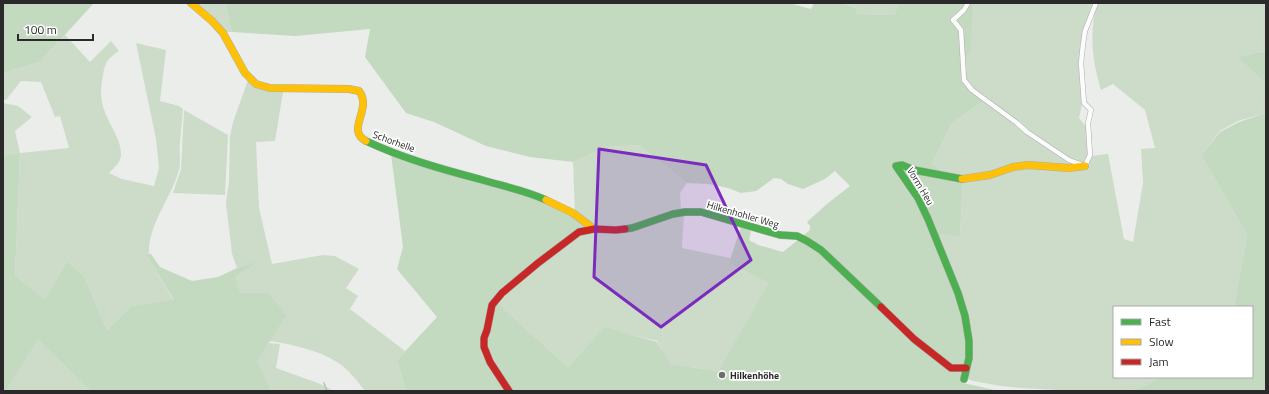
<svg xmlns="http://www.w3.org/2000/svg" width="1269" height="394" viewBox="0 0 1269 394" font-family="'Titillium Web',sans-serif">
<style>
.green{fill:#ccdcc8}
.forest{fill:#c3d9c0}
.lines{fill:none;stroke-linecap:round;stroke-linejoin:round}
.stream{stroke:#adc7a8;stroke-width:1.5}
.street-casing{stroke:#adaeac;stroke-width:5.5}
.fast-casing{stroke:#adaeac;stroke-width:8}
.slow-casing{stroke:#adaeac;stroke-width:8}
.jam-casing{stroke:#adaeac;stroke-width:8}
.street{stroke:#fcfcfc;stroke-width:4.5}
.fast{stroke:#4caf50;stroke-width:7}
.slow{stroke:#ffc107;stroke-width:7}
.jam{stroke:#c62828;stroke-width:7}
.marked{fill:#7b2cbf;fill-opacity:0.2;stroke:#7b2cbf;stroke-width:3;stroke-linejoin:round}
.poi-dot{fill:#6d6e6d;stroke:#fff;stroke-width:1.5}
.labels{text-anchor:middle;stroke-width:3.5;stroke-linejoin:round;paint-order:stroke}
.street-label{font-size:10px;fill:#292a29;stroke:#fff}
.poi-label{font-size:10px;font-weight:bold;fill:#292a29;stroke:#fff;text-anchor:start}
</style>
<rect width="100%" height="100%" fill="#ebedeb"/>
<!-- green -->
<path class="green" d="M192,3H225L232,32H224Z
M841,3H899L894,15L858,14L856,8Z
M973,3H1095L1082,43L1083,103L1082,104L1079,118L1088,129L1089,155L1084,164L1070,160L973,89L965,79L963,59Z
M1097,3H1266V51L1237,57L1266,84V113L1238,121L1220,131L1216,128L1220,131L1201,155L1247,235L1234,307H1114V377H1162L1133,391H1074L1021,388L1001,386L973,381L965,378L940,247L941,232L960,237L963,180L1013,167H1086L1091,156L1108,154L1124,239L1133,242L1143,183L1141,149L1155,148L1145,110L1113,84L1101,90C1092,60 1089,33 1097,3Z
M65,35L90,62L111,41L119,51C108,58 105,62 103,75C101,86 100,96 103,106C107,123 122,138 121,156C120,163 114,168 109,173L122,179L154,186L159,168L156,139L136,43L166,50L160,101L179,106L183,109C182,120 181,131 180,143C179,152 181,162 179,170C171,199 148,224 149,254H146L174,301L131,306L107,330L84,276L67,261L45,299L15,276L20,153L3,155V103L18,106L32,117L15,131L20,153L69,148L60,116L55,117L41,82L21,81L6,100L3,99V73L40,62Z
M248,80L283,92L275,141L256,142L259,208L272,264L323,255L335,256L359,269L346,288L358,296L350,309L405,351L397,360L406,391H365C358,382 350,371 340,364C322,351 291,344 269,341L285,315L269,293L240,294L236,277L255,263L237,268L232,254L226,203L229,181L230,136L233,122Z
M985,100L1072,164L1070,166L1028,164L990,174L963,178L945,176L932,163L952,123Z
M184,110L228,135L225,195L173,193L181,169Z
M639,145L687,183L680,193L681,210L634,226L621,227L596,226L575,213L573,162L607,147Z
M684,214L682,248L730,258V263L770,283L718,371L669,364L657,341L605,328L568,367L496,302L573,239L590,231L604,233Z
M38,340L91,391H6Z
M269,343L280,344L276,368L318,383L334,391H271L256,362Z"/>
<!-- forest -->
<path class="forest" d="M3,3H94L40,62L3,73Z
M225,3H789L811,9L814,3H841L856,8L858,14L894,15L899,3H967L963,9L951,20L960,30L962,81L985,100L952,123L932,163L947,177L963,180L960,237L941,233L940,247L957,293L968,342L963,383L999,391H406L397,360L437,317L397,269L403,247L391,154L540,198L556,206L590,227L494,300L568,367L605,327L657,342L670,364L718,371L769,283L729,263L741,227L751,231L749,240L758,245L783,252L810,230V226L807,222L827,204L850,186L835,171L825,179L803,189L788,184L781,179L774,178L756,191L741,193L728,188L709,184L687,183L639,145L607,147L573,162L530,157L486,146L434,122L406,113L365,57L370,29L295,36L232,32Z
M969,3H973L970,52L963,59L964,41L955,21Z
M1266,51V84L1237,57Z
M1266,113V391H1133L1162,377H1252V307H1234L1247,235L1201,155L1220,132L1239,122Z
M20,153L15,276L45,299L67,261L84,276L107,330L131,306L174,300L146,254H151L160,267L192,281L218,277L237,268L257,262L236,277L240,293H269L286,315L257,362L271,391H91L38,340L6,391H3V155Z"/>
<g class="lines">
<!-- stream -->
<path class="stream" d="M324,383L327,391"/>
<!-- street casing -->
<g class="street-casing">
<path id="street" d="M968,3L964,10L953,20L961,30L964,80L972,90L1017,123L1027,132L1069,160L1085,166L1090,155L1088,123L1091,110L1084,103L1081,63L1083,44L1085,31L1096,3"/>
</g>
<!-- fast casing -->
<g class="fast-casing">
<path id="fast" d="M366,141C402,158 441,169 479,179C501,186 525,190 546,200
M962,179L914,170L902,165L896,166L918,198L928,219L958,293L965,316L969,341V358L964,379
M625,229L632,228L673,214L685,212H701L780,235L797,236L807,241L821,250L881,307"/>
</g>
<!-- slow casing -->
<g class="slow-casing">
<path id="slow" d="M191,3L212,21L223,33L245,73L256,84L270,88L349,89L359,91C373,109 345,130 366,141
M962,179L990,175L1013,167L1028,165L1069,168L1085,166
M546,200L573,213L594,229"/>
</g>
<!-- jam casing -->
<g class="jam-casing">
<path id="jam" d="M881,307L914,339L951,368H966
M509,391L490,362L484,347V338L487,330L492,305L502,293L538,263L579,232L594,229L616,230L625,229"/>
</g>
<!-- street -->
<use href="#street" class="street"/>
<!-- fast -->
<use href="#fast" class="fast"/>
<!-- slow -->
<use href="#slow" class="slow"/>
<!-- jam -->
<use href="#jam" class="jam"/>
</g>
<!-- marked area -->
<path class="marked" d="M599,149L706,165L751,260L661,327L594,277Z"/>
<!-- markers -->
<circle class="poi-dot" cx="722" cy="375" r="4"/>
<g class="labels">
<!-- street labels -->
<g class="street-label">
<text transform="translate(394 141) rotate(20)" y="4">Schorhelle</text>
<text transform="translate(921 186) rotate(59)" y="4">Vorm Heu</text>
<text transform="translate(743 214) rotate(16)" y="4">Hilkenhohler Weg</text>
</g>
<!-- poi labels -->
<g class="poi-label">
<text x="730" y="379">Hilkenhöhe</text>
</g>
</g>
<!-- border -->
<rect width="1269" height="394" fill="none" stroke="#292a29" stroke-width="8"/>
<!-- legend -->
<rect x="1113" y="306" width="140" height="72" fill="#ffffff" stroke="#a9aaa9"/>
<rect x="1121" y="319" width="20" height="6" fill="#4caf50" stroke="#a9aaa9"/>
<text x="1149" y="326" font-size="12" fill="#292a29">Fast</text>
<rect x="1121" y="339" width="20" height="6" fill="#ffc107" stroke="#a9aaa9"/>
<text x="1149" y="346" font-size="12" fill="#292a29">Slow</text>
<rect x="1121" y="359" width="20" height="6" fill="#c62828" stroke="#a9aaa9"/>
<text x="1149" y="366" font-size="12" fill="#292a29">Jam</text>
<!-- scale -->
<path d="M18 34v6h75v-6" fill="none" stroke="#292a29" stroke-width="2"/>
<text x="24" y="34" font-size="12" fill="#292a29" stroke="#ffffff" stroke-width="3" paint-order="stroke">100 m</text>
</svg>
